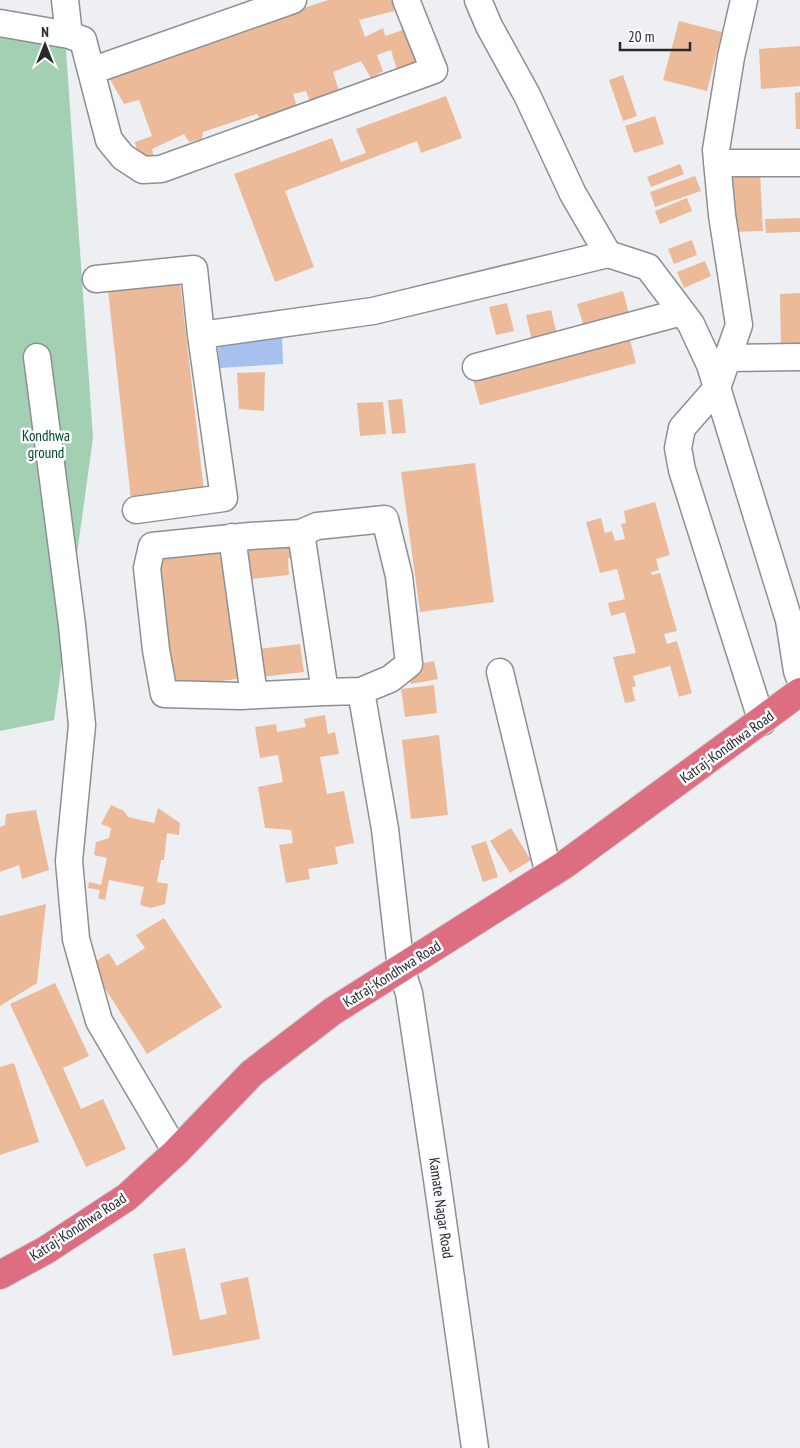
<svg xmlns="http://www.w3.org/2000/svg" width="800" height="1448" viewBox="0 0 800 1448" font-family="'PT Sans Narrow',sans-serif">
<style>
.green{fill:#a3cfb3}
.water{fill:#a6c0ef}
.building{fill:#ecba99}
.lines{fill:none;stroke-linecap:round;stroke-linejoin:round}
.minor-casing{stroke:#8d8f92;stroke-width:29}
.highway-casing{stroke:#cbcccc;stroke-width:30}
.minor{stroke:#fff;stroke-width:26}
.highway{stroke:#dd6d80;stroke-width:28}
.labels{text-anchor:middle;stroke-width:5;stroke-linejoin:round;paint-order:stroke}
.park-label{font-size:15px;fill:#034728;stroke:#fbfcff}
.street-label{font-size:15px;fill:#28292a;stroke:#fbfcff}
</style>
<rect width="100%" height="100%" fill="#edeff2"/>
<!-- green -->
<path class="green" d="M0,35L65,36L93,438L54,720L0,731Z"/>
<!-- water -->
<path class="water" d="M282,338L283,364L219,368L218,343Z"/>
<!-- building -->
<path class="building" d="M328,0H392L394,11L359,20L365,37L383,28L385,36L406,29L420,60L397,70L391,50L377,55L383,71L371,78L361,61L333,72L339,91L310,102L306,91L293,94L297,107L261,121L257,114L203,132L202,139L189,142L184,134L152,149L154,158L139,160L135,142L152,136L139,100L124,104L107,74Z
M679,21L722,32L707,91L663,80Z
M800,46V86L761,89L759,49Z
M623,75L637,116L623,121L609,80Z
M800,92V129H796L795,93Z
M446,96L462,138L421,153L417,141L285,191L314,267L275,282L234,174L332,138L341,162L366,153L356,129Z
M655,116L664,144L634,153L625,126Z
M680,164L684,174L651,187L647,177Z
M760,173L763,231L732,232L730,174Z
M695,176L701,191L655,207L650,192Z
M687,198L692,211L660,224L655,211Z
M800,218V232L766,233L765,219Z
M692,240L697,255L674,264L668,249Z
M705,261L711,276L684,288L677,272Z
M180,282L204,491L131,500L108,290Z
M623,291L630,318L585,331L577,304Z
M800,293V349L781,350L780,294Z
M507,303L514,331L496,335L489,307Z
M551,310L558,339L533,345L526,315Z
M628,332L636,363L480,405L471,373Z
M265,372L264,411L239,409L237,373Z
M402,399L406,433L392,434L388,400Z
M383,402L386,434L360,436L357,403Z
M475,463L494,602L420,612L401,472Z
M655,502L670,555L656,559L659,570L651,572L652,575L660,573L677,631L664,634L667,644L677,641L692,693L679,697L670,666L633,676L636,686L632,687L635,701L625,703L613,657L636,653L625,612L611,616L608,603L625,599L617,569L600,573L586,522L601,518L605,533L612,531L615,541L625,539L621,524L626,523L624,511Z
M297,541L299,557L288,558L289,575L243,580L240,546Z
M223,544L243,678L175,688L155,554Z
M300,644L304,672L262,677L259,649Z
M434,661L438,679L411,684L407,666Z
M434,685L437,713L405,717L401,689Z
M325,715L328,734L335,732L339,754L320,757L327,794L344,791L354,843L335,847L338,864L308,869L310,879L286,883L279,845L293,843L291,830L265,828L258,787L283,782L278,755L260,758L255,727L276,724L277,732L306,727L304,719Z
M439,735L448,815L411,819L402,740Z
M111,805L124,811L128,817L154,823L158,808L180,823L179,835L167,833L164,860H161L157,882L168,884L165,904L151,908L140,905L144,887L109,880L105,900L98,898L100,890L88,888L89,882L101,885L107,858L94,855L96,842L109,838L111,828L101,824Z
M36,810L49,870L22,879L19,865L0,872V827L5,825L6,814Z
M511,828L531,860L510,873L490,841Z
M486,841L498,877L483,882L471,846Z
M46,904L37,983L0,1006V916Z
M164,918L222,1007L147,1054L90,965L109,953L117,966L145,948L136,935Z
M55,983L89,1056L63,1068L81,1109L103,1099L126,1149L86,1167L10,1004Z
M14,1063L39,1142L0,1155V1067Z
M185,1248L200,1320L227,1314L220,1283L248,1277L260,1339L173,1356L153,1254Z"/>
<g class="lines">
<!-- minor casing -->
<g class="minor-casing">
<path id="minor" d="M65,0L69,35
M478,0L489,26L527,95L573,194L608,254L648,267L691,324L710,365L789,620L797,671L800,679
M744,0L731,57L716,150L722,215L739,325L717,388L682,428L678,448L682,470L762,722
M0,23L69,35L83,40L109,140L123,157L143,170L161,169L434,70L406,0
M91,71L293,0
M717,163H800
M96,279L194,269L201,335L224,498L136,510
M201,335L373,311L608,254
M37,357L72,625L82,725L69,861L76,939L99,1021L176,1152
M727,358L800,357
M476,367L682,312
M301,533L250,536L152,546L147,568L156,650L164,694L240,696L325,692
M232,537L254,695
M500,672L549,875
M361,691L390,679L409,664L399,576L385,519L317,526L301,533L325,692L361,691L385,829L401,969L409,993L437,1179L475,1448"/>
</g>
<!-- highway casing -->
<g class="highway-casing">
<path id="highway" d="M0,1275L46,1250L127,1197L176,1152L252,1073L333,1011L564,865L800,692"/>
</g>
<!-- minor -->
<use href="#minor" class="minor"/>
<!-- highway -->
<use href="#highway" class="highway"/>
</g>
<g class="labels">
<!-- park labels -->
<g class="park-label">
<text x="46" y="441">Kondhwa<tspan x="46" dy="17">ground</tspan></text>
</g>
<!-- street labels -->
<g class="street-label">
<text transform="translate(727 747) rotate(-36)" y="5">Katraj-Kondhwa Road</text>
<text transform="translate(392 974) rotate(-32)" y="5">Katraj-Kondhwa Road</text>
<text transform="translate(441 1208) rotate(82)" y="5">Kamate Nagar Road</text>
<text transform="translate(78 1227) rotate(-33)" y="5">Katraj-Kondhwa Road</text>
</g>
</g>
<!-- north arrow -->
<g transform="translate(45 45)" stroke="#fbfcff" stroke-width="4" paint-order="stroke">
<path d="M0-4L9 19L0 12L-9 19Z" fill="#28292a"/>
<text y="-8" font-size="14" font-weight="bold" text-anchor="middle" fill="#28292a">N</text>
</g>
<!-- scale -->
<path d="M620 42v8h70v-8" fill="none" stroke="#28292a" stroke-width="2.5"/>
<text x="628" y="42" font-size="15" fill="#28292a" stroke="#fbfcff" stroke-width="4" paint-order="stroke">20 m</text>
</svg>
